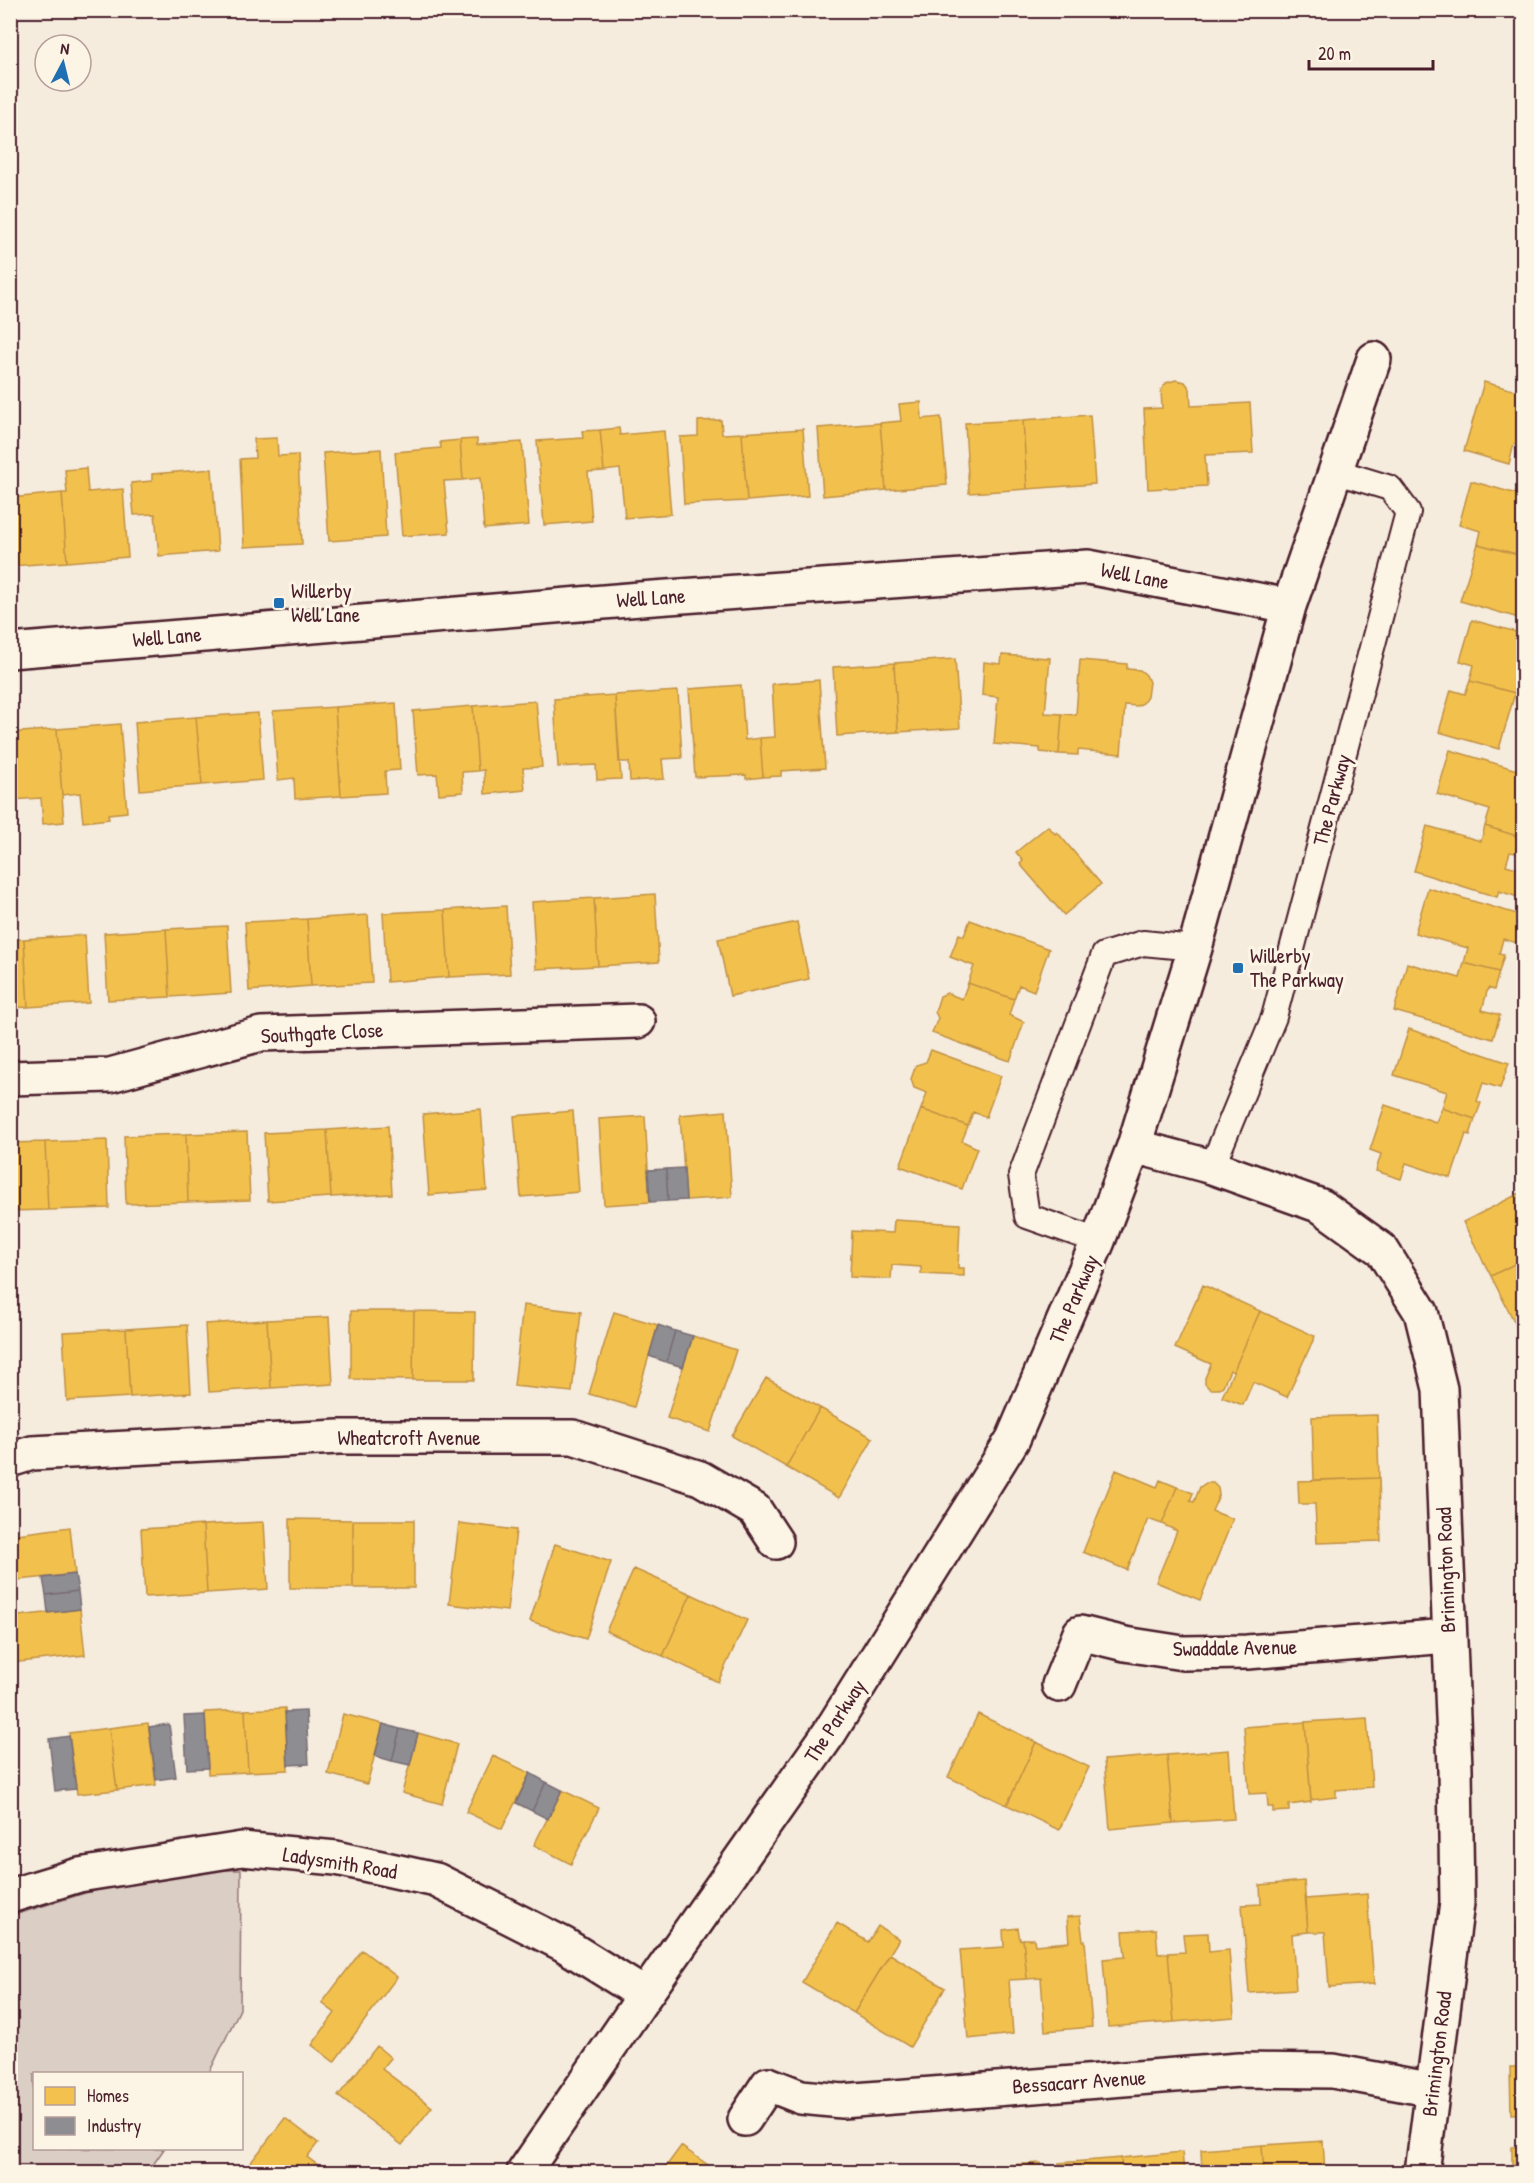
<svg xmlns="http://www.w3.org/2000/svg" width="1534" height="2183" viewBox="0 0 1534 2183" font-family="'Patrick Hand',sans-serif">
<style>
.green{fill:#dbcec4;stroke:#927678;stroke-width:1.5}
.homes{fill:#f2c14e;stroke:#c09044;stroke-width:1.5}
.industry{fill:#8d8d92;stroke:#796c73;stroke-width:1.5}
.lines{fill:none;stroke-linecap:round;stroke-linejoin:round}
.service-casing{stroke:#4a1f2b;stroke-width:28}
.minor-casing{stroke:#4a1f2b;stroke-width:38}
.service{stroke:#fcf5e5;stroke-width:24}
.minor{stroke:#fcf5e5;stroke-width:33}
.poi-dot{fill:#1f6fb2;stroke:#fcf5e5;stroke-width:2}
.labels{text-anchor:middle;stroke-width:6;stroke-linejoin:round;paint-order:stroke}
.street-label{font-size:21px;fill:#4a1f2b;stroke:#fcf5e5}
.poi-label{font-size:21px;fill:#4a1f2b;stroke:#fcf5e5;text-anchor:start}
</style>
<rect width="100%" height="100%" fill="#f5ecde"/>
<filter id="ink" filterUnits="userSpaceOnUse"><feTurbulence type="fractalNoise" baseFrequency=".0167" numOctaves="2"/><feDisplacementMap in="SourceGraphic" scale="12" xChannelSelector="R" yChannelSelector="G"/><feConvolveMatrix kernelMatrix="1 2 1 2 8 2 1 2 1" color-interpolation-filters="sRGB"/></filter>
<g filter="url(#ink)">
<!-- green -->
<path class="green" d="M207,1870H241L240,2009L209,2073L34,2074V2148L164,2149L148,2172H11V1916L85,1893L147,1878Z"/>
<!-- homes -->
<path class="homes" d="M1176,380L1185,382L1190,389L1191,406L1250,403L1253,453L1205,455L1207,486L1148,489L1144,409L1162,408L1161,390L1166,383Z
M1484,382L1524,393V447L1514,444L1509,464L1464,451Z
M921,402L922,419L941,417L947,485L886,490L880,423L901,421L899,404Z
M1090,415L1095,484L1027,489L1023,420Z
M721,420L722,434L742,433L747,501L684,504L680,437L698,436V421Z
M1023,420L1027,489L969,493L965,423Z
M880,423L886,490L823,496L818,428Z
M619,428L620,435L664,431L671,514L625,518L620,469L604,471L600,430Z
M803,429L808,496L747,501L742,433Z
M600,430L604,471L588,472L592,521L544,525L537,441L583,438L582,431Z
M277,438L278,456L298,455L302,544L244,547L240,459L255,458L254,439Z
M477,439V445L522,442L529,525L484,529L480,478L463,480L460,440Z
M460,440L463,480L444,481L449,533L402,536L395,452L441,448L440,442Z
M381,449L386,537L329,541L323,453Z
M86,468L88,492L123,489L128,557L67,562L62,493H67L65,470Z
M212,469L218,551L159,556L155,514L134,515L131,483L152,481V474Z
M1471,481L1524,496V556L1478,544L1481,531L1459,525Z
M62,493L67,562L10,566V498Z
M1478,544L1522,556L1518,572L1524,574L1522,619L1460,601Z
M1472,620L1524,634V675L1520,674L1515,693L1470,681L1474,665L1460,661Z
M1002,655L1050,658L1045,713L1062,714L1059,754L1040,752V748L994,744L998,697L982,695L984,662L1001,664Z
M955,659L960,728L898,732L894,663Z
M1080,660L1127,664V669L1140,670L1146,675L1149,682L1147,697L1143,703L1137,706L1125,705L1121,754L1078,750V755L1059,754L1062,714L1076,715Z
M894,663L898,732L837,736L833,667Z
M819,680L825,768L781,771V776L763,777L760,738L775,737L772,684Z
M1470,681L1515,693L1499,749L1439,732L1451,690L1465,694Z
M741,685L745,740L760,738L763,777L746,779V775L695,777L689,689Z
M678,691L682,758L662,759L664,779L630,781L629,762H619L615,695Z
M615,695L621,779L597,780L596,765L558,767L554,699Z
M536,701L542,767L523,768L525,790L485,794L484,770L478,771L473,706Z
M396,703L400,770L385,771L386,793L341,796L335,707Z
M473,706L478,771L462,772L463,792L439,794L437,774L418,775L413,711Z
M335,707L341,796L295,799L294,778L278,780L273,711Z
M258,713L263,780L202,785L196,717Z
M196,717L202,785L140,790L135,722Z
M120,724L127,812L108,814L109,819L83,822L80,793L62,795L57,729Z
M57,729L64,822L43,824L41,798L10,800V733Z
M1450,750L1524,772V803L1519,818L1524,820V825L1520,837L1485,826L1490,810L1437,794Z
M1048,826L1055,834L1057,832L1101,884L1064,915L1020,864L1023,861L1016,852Z
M1427,826L1481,841L1485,826L1520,837L1515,853L1510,852L1506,865L1524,870V878L1518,897L1499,891L1497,897L1414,871Z
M1428,888L1524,916V945L1503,939L1499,954L1504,955L1499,972L1464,963L1468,948L1415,933Z
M655,894L659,962L598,966L594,898Z
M594,898L598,966L536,969L532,902Z
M506,906L510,974L449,977L445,910Z
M445,910L449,977L387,982L383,913Z
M368,915L372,983L311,986L307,919Z
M307,919L311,986L249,991L245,922Z
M970,920L1049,949L1034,991L1019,985L1014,999L968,983L974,966L950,957L959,934L964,936Z
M797,922L809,979L730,996L718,939Z
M227,926L231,993L170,997L166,929Z
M166,929L170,997L108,1000L104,933Z
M85,935L89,1003L28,1007L24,939Z
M24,939L28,1007L10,1008V940Z
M1407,963L1460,978L1464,963L1499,972L1494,990L1488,988L1482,1010L1500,1015L1493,1039L1394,1011Z
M968,983L1014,999L1009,1015L1024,1022L1010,1061L932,1033L938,1018L935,1012L940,996L947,993L962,999Z
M1409,1029L1509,1063L1500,1088L1483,1083L1477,1101L1481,1103L1475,1119L1442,1108L1447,1092L1394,1075Z
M931,1050L1001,1076L986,1117L973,1112L968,1126L921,1109L927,1093L914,1088L911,1079L916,1065L926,1062Z
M1385,1105L1436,1122L1442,1108L1475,1119L1470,1135L1466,1134L1451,1178L1406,1163L1401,1179L1376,1171L1381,1154L1370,1150Z
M481,1109L487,1190L429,1195L423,1114Z
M921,1109L968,1126L962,1141L977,1148L962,1189L900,1166Z
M573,1111L579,1192L521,1197L514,1116Z
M726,1111L732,1197L686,1200L680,1115Z
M645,1116L650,1202L604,1205L599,1119Z
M388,1126L392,1194L331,1197L327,1130Z
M327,1130L331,1197L268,1201L264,1133Z
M247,1132L250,1200L188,1202L186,1134Z
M186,1134L188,1202L126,1204L124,1136Z
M107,1140L109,1208L48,1210L45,1142Z
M45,1142L48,1210L10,1211V1143Z
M1524,1191V1259L1491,1276L1463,1222Z
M894,1220L960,1224L958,1268H964V1276L921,1274V1267L892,1265L891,1279L850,1277L852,1231L893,1233Z
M1524,1259V1332L1520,1333L1491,1276Z
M1203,1285L1260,1311L1233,1372L1230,1370L1223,1386L1218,1389H1210L1205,1384V1378L1211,1364L1175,1348Z
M523,1305L581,1312L572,1392L514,1386Z
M351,1311H414L413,1380L351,1379Z
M414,1311L475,1312L474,1380H413Z
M1260,1311L1315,1336L1287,1397L1253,1382L1243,1405L1222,1397Z
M614,1312L658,1325L634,1407L589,1394Z
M329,1317L333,1384L271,1388L267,1320Z
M267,1320L271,1388L209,1392L205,1324Z
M187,1325L191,1393L130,1397L126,1329Z
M126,1329L130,1397L67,1401L63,1332Z
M693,1336L736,1350L710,1432L667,1418Z
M1518,1355H1524V1402H1519Z
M766,1378L820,1408L786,1467L732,1436Z
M820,1408L873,1438L839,1498L786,1467Z
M1377,1415L1379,1478L1314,1480L1312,1417Z
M1520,1434H1524V1483L1521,1484Z
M1116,1470L1157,1487L1160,1480L1177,1487L1162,1524L1148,1519L1127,1570L1083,1552Z
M1379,1478L1381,1541L1317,1543L1315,1504H1299L1298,1481Z
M1206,1483H1213L1218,1488L1219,1495L1212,1511L1233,1519L1200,1600L1156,1582L1177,1531L1162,1524L1177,1487L1193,1493L1190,1501L1194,1502L1200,1487Z
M290,1519L353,1520V1588H290Z
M353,1520H414V1588H353Z
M264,1522L268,1589L207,1593L203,1525Z
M459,1523L516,1530L507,1611L449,1604Z
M203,1525L207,1593L145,1597L141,1529Z
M70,1527L75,1574L10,1581V1535Z
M555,1544L611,1562L586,1639L530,1621Z
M634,1569L691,1594L663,1656L606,1631Z
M691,1594L747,1620L718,1682L663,1656Z
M80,1609L85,1655L10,1663V1617Z
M1517,1640H1524V1687H1518Z
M285,1708L288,1770L248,1772L245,1710Z
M245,1710L248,1772L208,1774L205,1712Z
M343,1714L383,1724L367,1784L328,1774Z
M978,1714L1036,1742L1007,1805L948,1777Z
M1367,1718L1372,1787L1336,1790V1797L1311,1800L1305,1722Z
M1519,1720H1524V1771H1521Z
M1305,1722L1311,1802L1289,1805V1811L1273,1812V1807H1268L1267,1793L1249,1794L1244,1727Z
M148,1723L156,1785L117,1790L109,1728Z
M109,1728L117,1790L77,1794L69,1733Z
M418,1733L457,1744L442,1804L402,1793Z
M1036,1742L1089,1767L1059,1830L1007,1805Z
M1229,1750L1234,1819L1173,1823L1167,1755Z
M1167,1755L1173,1823L1110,1829L1104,1760Z
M493,1756L530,1773L502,1829L466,1812Z
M1520,1781H1524V1827H1522Z
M562,1790L599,1808L571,1864L534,1845Z
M1304,1881L1308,1932L1292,1934L1296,1990L1249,1993L1242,1905L1261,1904L1260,1885Z
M1367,1894L1374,1984L1329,1987L1325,1932H1308L1306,1899Z
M1080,1916L1083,1941H1085L1092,2027L1045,2031L1041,1978L1027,1979L1023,1939H1034L1035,1945L1069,1942L1067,1917Z
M837,1923L868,1942L878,1926L899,1939L854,2013L802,1982Z
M1517,1925H1524V1971H1518Z
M1018,1928L1020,1940L1023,1939L1027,1979L1009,1980L1013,2034L968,2039L960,1950L1004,1947L1003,1930Z
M1156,1929L1158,1954L1168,1953L1174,2022L1108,2027L1103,1959L1125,1957L1123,1931Z
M1208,1933L1209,1952L1229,1950L1234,2017L1174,2022L1168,1953L1185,1952L1183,1934Z
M362,1950L397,1977L334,2062L312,2045L335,2013L322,2003Z
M890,1954L945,1988L910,2047L854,2013Z
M1519,2004H1524V2052H1520Z
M377,2046L391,2058L382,2069L432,2107L402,2145L338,2096Z
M1510,2067H1524V2113L1511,2114Z
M285,2118L318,2143L307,2157L327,2172H248L245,2170Z
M1323,2141L1325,2172H1264L1262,2145Z
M1262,2145L1264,2172H1202L1201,2150Z
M681,2146L718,2172H662Z
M1512,2147H1524V2172H1512Z
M1182,2152L1184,2172H1122L1121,2158Z
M1121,2158L1122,2172H1060L1059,2163Z
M1041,2163L1042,2172H994V2166Z"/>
<!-- industry -->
<path class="industry" d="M684,1168L686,1200L668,1201L666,1169Z
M666,1169L668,1201L650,1202L648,1170Z
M658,1325L675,1331L666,1362L649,1356Z
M675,1331L693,1336L683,1367L666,1362Z
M75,1574L78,1591L46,1595L43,1578Z
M78,1591L80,1609L48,1613L46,1595Z
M306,1711L309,1764L288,1765L285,1712Z
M205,1715L208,1768L187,1769L184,1716Z
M169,1724L176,1777L156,1780L149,1727Z
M383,1724L400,1729L392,1761L375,1756Z
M400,1729L418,1733L410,1765L392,1761Z
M69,1736L76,1789L55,1791L49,1739Z
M530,1773L546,1782L532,1811L516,1803Z
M546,1782L562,1790L548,1819L532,1811Z"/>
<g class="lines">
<!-- service casing -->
<g class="service-casing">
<path id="service" d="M1212,1167L1274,1017L1408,512L1390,488L1334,471
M1098,1241L1027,1216L1021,1175L1104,955L1143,943L1195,948"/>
</g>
<!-- minor casing -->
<g class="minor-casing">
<path id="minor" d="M10,651L640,599L1088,567L1289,606
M10,1078L110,1075L261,1034L638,1021
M1134,1146L1212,1167L1321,1206L1382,1250L1421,1312L1440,1389L1455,1768L1457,1903L1422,2172
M10,1460L32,1453L339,1437H573L700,1478L755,1510L776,1542
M1059,1685L1080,1633L1125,1644L1183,1653L1247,1652L1448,1636
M10,1896L79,1875L242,1849L336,1858L436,1880L563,1944L645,1995
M745,2119L768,2084L801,2097L842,2101L1239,2070L1333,2071L1433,2090
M524,2172L645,1995L830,1732L1013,1439L1098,1241L1134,1146L1195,948L1289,606L1374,359"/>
</g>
<!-- service -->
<use href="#service" class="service"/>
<!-- minor -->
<use href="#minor" class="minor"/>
</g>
</g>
<!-- markers -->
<g class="poi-dot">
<rect x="273" y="597" width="12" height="12" rx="3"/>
<rect x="1232" y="962" width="12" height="12" rx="3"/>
</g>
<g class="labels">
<!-- street labels -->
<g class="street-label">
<text transform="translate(1135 576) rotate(11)" y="7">Well Lane</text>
<text transform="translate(651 598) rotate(-4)" y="7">Well Lane</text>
<text transform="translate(167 637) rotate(-5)" y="7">Well Lane</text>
<text transform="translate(1332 800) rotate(-75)" y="7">The Parkway</text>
<text transform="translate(322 1033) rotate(-3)" y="7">Southgate Close</text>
<text transform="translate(1074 1299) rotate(-67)" y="7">The Parkway</text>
<text x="409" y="1445">Wheatcroft Avenue</text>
<text transform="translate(1446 1570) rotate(-92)" y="7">Brimington Road</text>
<text transform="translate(1235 1648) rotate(-1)" y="7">Swaddale Avenue</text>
<text transform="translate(835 1721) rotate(-57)" y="7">The Parkway</text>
<text transform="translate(340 1863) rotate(9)" y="7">Ladysmith Road</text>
<text transform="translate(1437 2054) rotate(-83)" y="7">Brimington Road</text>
<text transform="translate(1079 2082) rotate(-4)" y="7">Bessacarr Avenue</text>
</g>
<!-- poi labels -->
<g class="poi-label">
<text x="291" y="598">Willerby<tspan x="291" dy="24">Well Lane</tspan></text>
<text x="1250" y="963">Willerby<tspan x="1250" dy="24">The Parkway</tspan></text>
</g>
</g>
<!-- margin -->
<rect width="1534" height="2183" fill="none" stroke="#fcf5e5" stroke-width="36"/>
<rect x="18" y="18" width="1498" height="2147" fill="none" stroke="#4a1f2b" stroke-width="2" filter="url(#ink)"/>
<!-- legend -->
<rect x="33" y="2072" width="210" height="78" fill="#fcf5e5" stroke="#b59f9b" stroke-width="1.5"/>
<rect x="45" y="2087" width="30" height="18" fill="#f2c14e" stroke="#b59f9b" stroke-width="1.5"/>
<text x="87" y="2102" font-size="18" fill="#4a1f2b">Homes</text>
<rect x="45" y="2117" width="30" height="18" fill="#8d8d92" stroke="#b59f9b" stroke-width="1.5"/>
<text x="87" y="2132" font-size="18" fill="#4a1f2b">Industry</text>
<!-- north arrow -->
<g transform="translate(63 63) rotate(7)"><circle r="28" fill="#fcf5e5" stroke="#b59f9b" stroke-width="1.5"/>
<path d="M0-4.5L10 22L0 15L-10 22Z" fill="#1f6fb2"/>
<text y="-9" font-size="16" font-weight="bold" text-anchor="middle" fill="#4a1f2b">N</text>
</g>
<!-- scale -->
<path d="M1309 60v9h124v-9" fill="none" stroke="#4a1f2b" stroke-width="3"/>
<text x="1318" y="60" font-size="18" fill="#4a1f2b" stroke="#fcf5e5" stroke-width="4.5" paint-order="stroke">20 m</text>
</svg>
